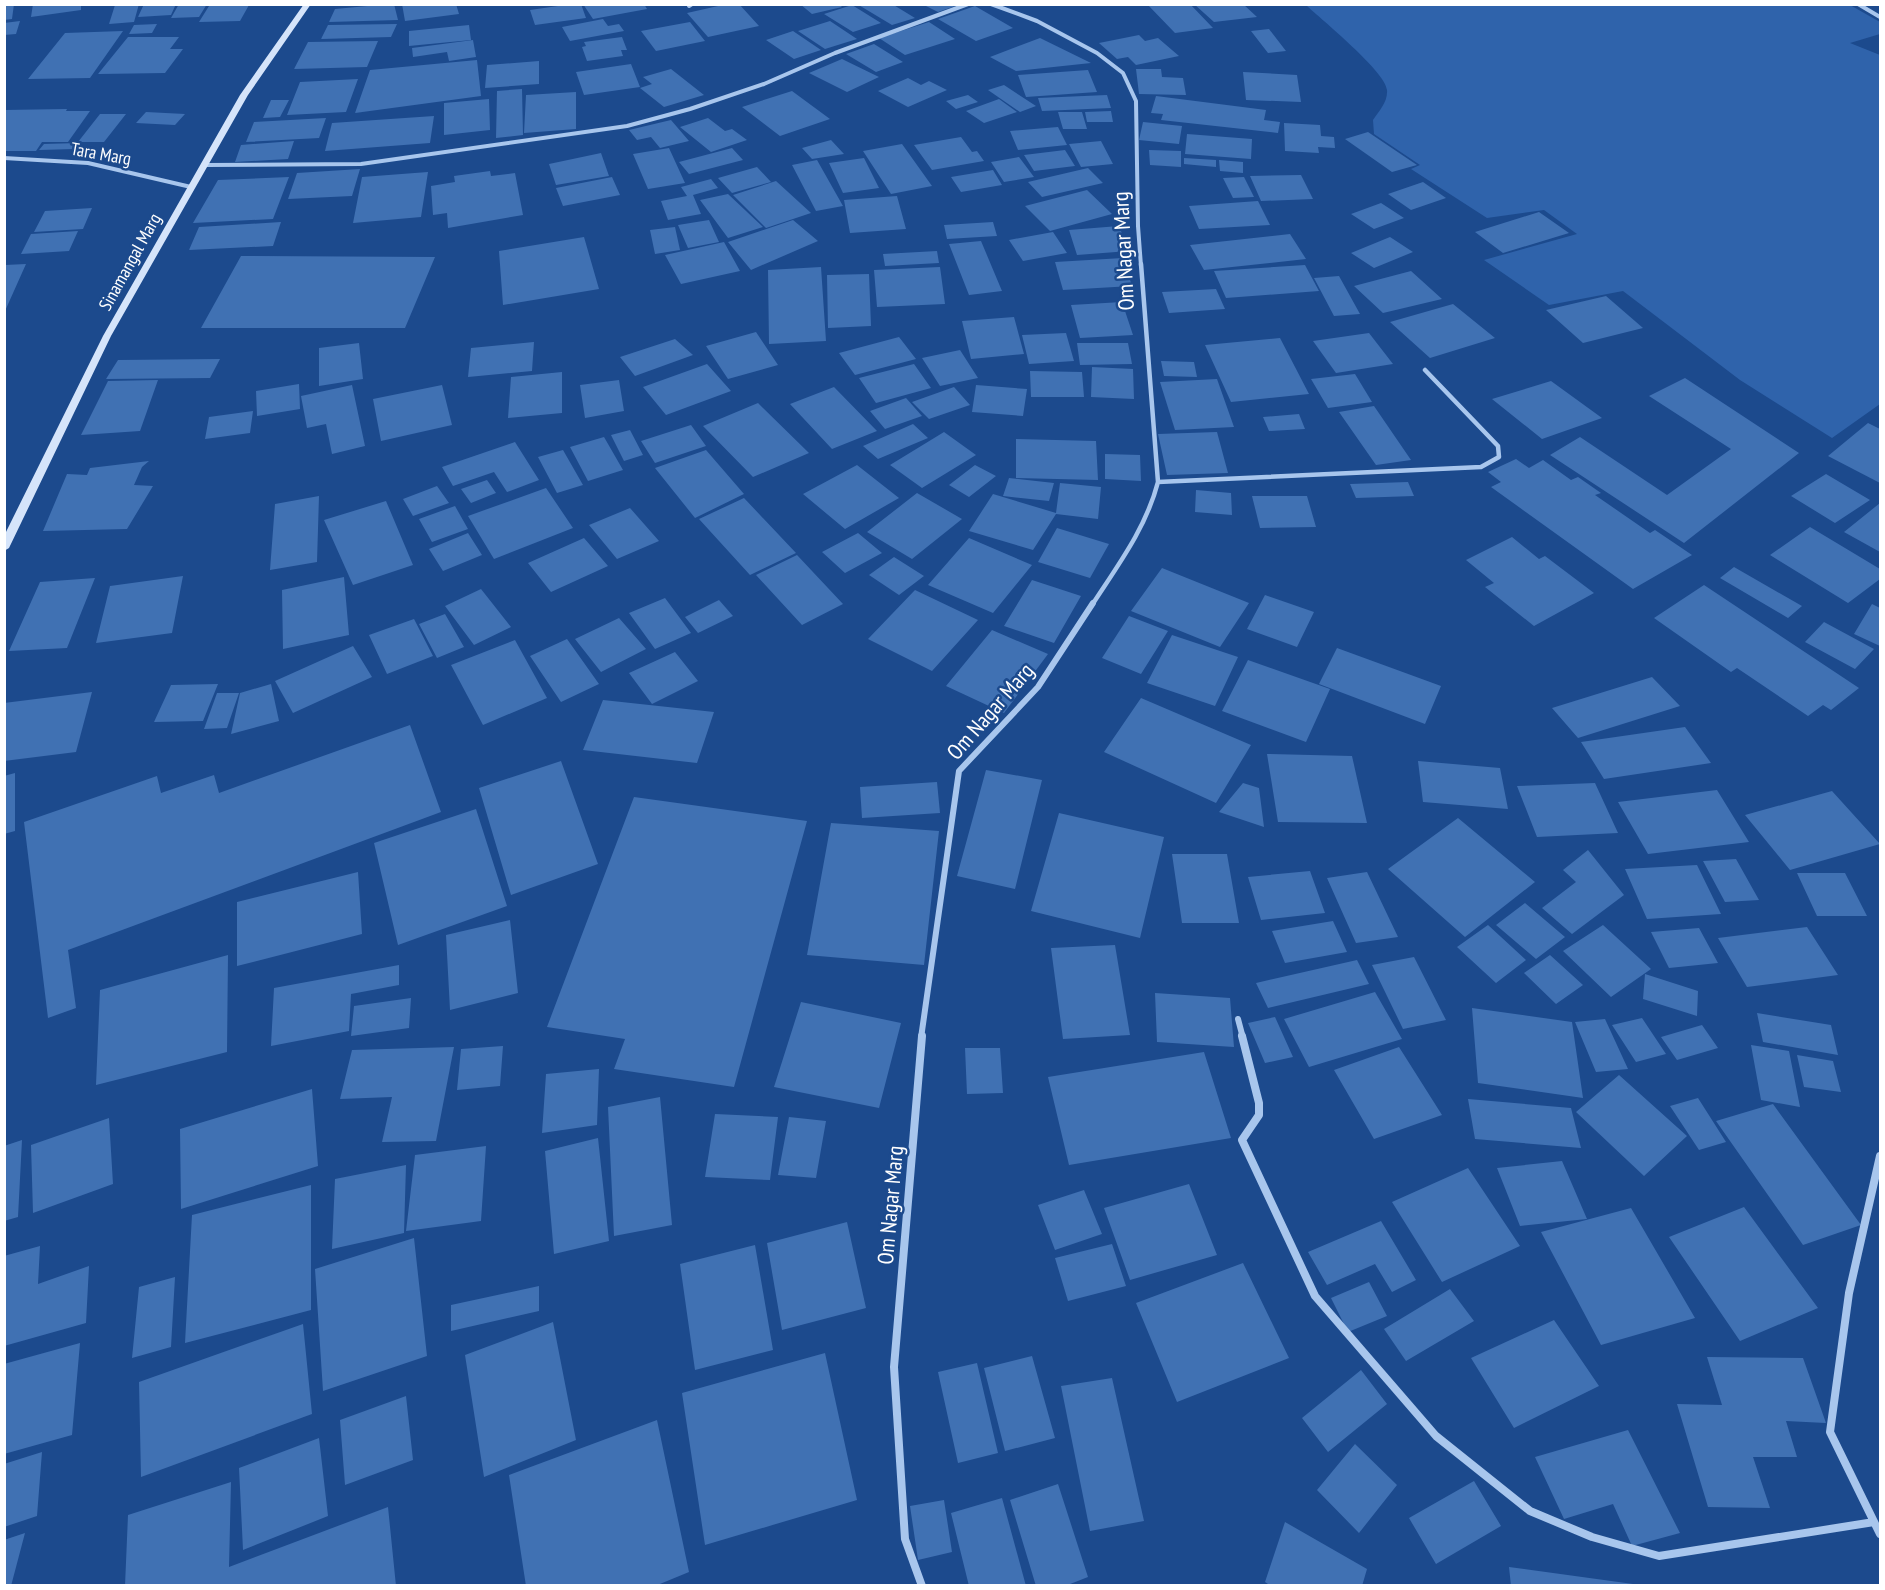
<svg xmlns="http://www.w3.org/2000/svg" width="1885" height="1590" viewBox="0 0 1885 1590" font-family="'PT Sans Narrow',sans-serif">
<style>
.green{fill:#2f63ab}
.building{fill:#4071b3}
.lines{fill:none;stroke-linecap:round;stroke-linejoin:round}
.street-far3{stroke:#a8c6ed;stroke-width:4}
.street-far2{stroke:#a8c6ed;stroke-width:4.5}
.street-far1{stroke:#a8c6ed;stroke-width:6}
.street{stroke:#a8c6ed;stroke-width:8}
.secondary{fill:#d5e4fa;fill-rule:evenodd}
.labels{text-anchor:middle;stroke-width:5;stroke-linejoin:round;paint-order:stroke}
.far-street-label{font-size:18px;fill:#fff;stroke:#1c4a8d}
.street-label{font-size:22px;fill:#fff;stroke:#1c4a8d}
</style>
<rect width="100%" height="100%" fill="#1c4a8d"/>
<!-- green -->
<path class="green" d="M1850,5L1880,22V34L1850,43L1880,55V404L1832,438L1740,380L1623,291L1549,305L1484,260L1577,234L1544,210L1487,218L1411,169L1420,165L1374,134L1373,120C1379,111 1388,102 1387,90C1386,72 1322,20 1306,5Z"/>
<!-- building -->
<path class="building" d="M4,4H14L12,19L4,20Z
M33,4H81V10L31,17Z
M139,4L134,22L109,24L115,5Z
M144,4H176L171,15L138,17Z
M179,4H207L199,17L171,18Z
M389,4H394L398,20L329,22L335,9Z
M402,4H456L459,14L405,21Z
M572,4H581L586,18L535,25L530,10Z
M583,4H644L647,9L593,19Z
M727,4H739L759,26L708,37L687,13Z
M800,4H839L842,7L812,14Z
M857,4H892L915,18L892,25Z
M922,4H958V5L938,12Z
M1147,4H1190L1213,28L1175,33Z
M1194,4H1243L1257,17L1214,22Z
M249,5L240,21L199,22L209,6Z
M852,5L881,23L853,32L824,14Z
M975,6L1013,28L976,41L938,19Z
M603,19L608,26L619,24L624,31L570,41L562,27Z
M20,21L16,34L4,35V23Z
M830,21L857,39L825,49L798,31Z
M690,22L705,41L656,51L641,31Z
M929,22L955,39L905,55L879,38Z
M157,24L152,33L129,34L134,25Z
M397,24L391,37L321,39L328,25Z
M469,25L471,40L409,46V31Z
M1269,29L1286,51L1268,53L1251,31Z
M123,31L90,78L28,79L65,33Z
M793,31L821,50L794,59L766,40Z
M1139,35L1145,41L1158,38L1179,56L1136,65L1128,57L1117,59L1099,43Z
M128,37H179L170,49H183L165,73L98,74Z
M622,37L627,50H621L623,56L587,61L582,47L586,46L584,42Z
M1040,38L1091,63L1016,71L990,57Z
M473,40L476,57L449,61L447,52L413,57L412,48Z
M378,41L367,67L294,69L308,42Z
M874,44L903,62L876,72L846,54Z
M842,59L879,77L847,92L809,73Z
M477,60L481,96L355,113L370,70Z
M539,61V84L485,88L487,65Z
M631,64L640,87L584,95L576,72Z
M671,69L704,95L664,107L640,88L652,84L643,77Z
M1136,69H1161L1162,77L1183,78L1186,95L1139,94Z
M1088,70L1097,92L1026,97L1018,75Z
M1243,72L1297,75L1301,102L1246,100Z
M908,78L921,85L929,81L947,90L908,107L878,91Z
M358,79L346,112L287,115L300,82Z
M1004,85L1036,106L1020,112L988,90Z
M522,89L523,135L496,138L497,91Z
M792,91L830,119L780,136L742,107Z
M576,92V129L524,133L526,95Z
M968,95L978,102L956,109L946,101Z
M1107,95L1111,108L1042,111L1038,98Z
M1156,96L1266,110L1264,120L1280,122L1278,133L1161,120L1163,114L1151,113Z
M489,99L490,130L444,135V103Z
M999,99L1017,112L984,123L966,111Z
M271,100H289L280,117L263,118Z
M67,109L66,111H90L68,142H42L36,151H4V110Z
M1111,111L1113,122H1087L1085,112Z
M146,112L185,114L175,125L136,123Z
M1058,112H1082L1087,129H1063Z
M100,114H126L104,142H78Z
M434,116L430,143L325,151L332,123Z
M326,118L319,138L246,142L254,122Z
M708,118L725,131L732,129L747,140L711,152L680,127Z
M671,120L689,141L660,148L651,137L637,140L629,130Z
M1143,122L1182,126L1179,144L1139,140Z
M1284,123L1320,125L1321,136L1334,137L1335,148L1318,147L1319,153L1285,151Z
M1058,127L1067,145L1018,150L1010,131Z
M1368,132L1417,165L1392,172L1345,139Z
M1187,134L1252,139L1251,159L1185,154Z
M961,137L972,152L977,151L984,161L932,170L914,145Z
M831,140L844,154L812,159L802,148Z
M294,141L288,159L235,162L241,145Z
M1101,141L1113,164L1081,167L1069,144Z
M79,143L74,149L39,150L44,144Z
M902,144L932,186L891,194L863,151Z
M669,148L685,183L648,189L633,154Z
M732,148L743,160L689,174L679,162Z
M1065,150L1075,166L1034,171L1024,155Z
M1149,150L1181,151V167L1150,165Z
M601,153L609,176L556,185L549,164Z
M1019,157L1034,177L1004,182L991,162Z
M864,158L879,188L843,193L829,163Z
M1184,158L1216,160V167L1184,164Z
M817,160L843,206L816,211L792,165Z
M1219,160L1243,162V173L1220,171Z
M757,167L771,182L732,193L718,178Z
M1088,168L1103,183L1042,197L1028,182Z
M360,169L352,196L288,199L297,173Z
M993,170L1002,185L961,192L951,177Z
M490,171L491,176L515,173L523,215L448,228L447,213L433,215L431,186L455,182L454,176Z
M428,172L421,217L353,223L362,177Z
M1301,175L1313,199L1261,201L1250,176Z
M289,177L273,219L193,223L218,180Z
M612,177L620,195L563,206L556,188Z
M1244,177L1254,197L1233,198L1223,178Z
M711,179L718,188L693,195L701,214L668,220L661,201L687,196L681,187Z
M776,181L811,213L766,228L733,195Z
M1423,182L1446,198L1411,210L1388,194Z
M1087,190L1112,214L1050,231L1025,206Z
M728,194L763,227L728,238L700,200Z
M897,196L906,229L850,233L844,200Z
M1258,201L1270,225L1199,229L1189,206Z
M1381,203L1404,218L1374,229L1351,214Z
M92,208L83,229L34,232L45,211Z
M1539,212L1569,233L1503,253L1475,232Z
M709,220L719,242L688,248L678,225Z
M793,220L818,241L751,270L728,242Z
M281,222L273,246L189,250L199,227Z
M993,222L997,236L947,239L944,225Z
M1119,226L1129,251L1077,255L1069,230Z
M675,227L680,250L655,254L650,230Z
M78,231L69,251L21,254L31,234Z
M1053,232L1067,253L1023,261L1009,240Z
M1290,234L1306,259L1204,270L1190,245Z
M584,237L599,289L503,305L499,251Z
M1390,237L1413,252L1374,268L1351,253Z
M981,241L1002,291L969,295L949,244Z
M724,242L740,271L681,284L665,255Z
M937,251L939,263L885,266L883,254Z
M241,256L435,257L405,328H201Z
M1123,258L1132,286L1063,290L1055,262Z
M26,264L5,311V265Z
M1305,265L1319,291L1226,298L1214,271Z
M821,267L826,341L769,344L768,270Z
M940,267L945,304L877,307L874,270Z
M1411,271L1442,299L1383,313L1354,286Z
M869,274L871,326L828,328L827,275Z
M1339,276L1360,314L1334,316L1314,278Z
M1216,289L1225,309L1169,313L1162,292Z
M1606,296L1643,328L1583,343L1546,310Z
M1122,302L1133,335L1080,338L1071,305Z
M1453,304L1495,338L1430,358L1390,322Z
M1014,317L1024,354L971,359L962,321Z
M756,332L778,365L728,379L706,346Z
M1066,333L1074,361L1029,364L1022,335Z
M1369,333L1393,364L1336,373L1313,341Z
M899,337L916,359L855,375L839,353Z
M1280,338L1309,394L1231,402L1205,345Z
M675,339L693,355L635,376L620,357Z
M534,342L532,371L468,377L471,348Z
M359,343L363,379L319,386V348Z
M1077,343H1128L1132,364L1080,365Z
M960,350L978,378L940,386L922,358Z
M220,359L210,378L106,379L118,360Z
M1161,361L1194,362L1197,377L1164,376Z
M707,364L731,391L666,415L643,387Z
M914,364L931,388L876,403L859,378Z
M1092,367L1133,369L1134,399L1091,397Z
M1030,371L1082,372L1084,397H1031Z
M562,372V413L508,418L511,377Z
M1355,374L1372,402L1328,408L1311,379Z
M1685,378L1799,453L1684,543L1550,455L1580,437L1667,495L1731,449L1649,396Z
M1217,379L1234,427L1175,430L1160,382Z
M158,380L140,431L81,435L108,381Z
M619,380L624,411L585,418L580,385Z
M1551,381L1602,418L1542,439L1492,399Z
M299,384L300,409L257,416L256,391Z
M352,385L365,446L332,454L326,424L307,428L301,396Z
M442,385L452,425L381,441L373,399Z
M976,385L1027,389L1023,416L972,412Z
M834,387L877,431L832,449L790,404Z
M954,387L970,405L929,419L912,402Z
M906,398L922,416L885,429L870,411Z
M758,403L809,453L753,477L703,426Z
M1374,406L1411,460L1376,465L1339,412Z
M253,411L250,433L205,439L209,417Z
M1299,414L1305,429L1269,431L1263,417Z
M1868,423L1880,429V483L1828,456Z
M913,424L928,438L878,459L863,446Z
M691,425L706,446L655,463L641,441Z
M630,430L643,455L624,461L611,435Z
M944,432L976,455L922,488L890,465Z
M1217,432L1228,473L1167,475L1158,434Z
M604,437L623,470L588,481L570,447Z
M1016,439L1096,441L1098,480L1016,478Z
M515,442L539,480L507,492L494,472L453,486L442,467Z
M563,450L583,485L557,493L538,457Z
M706,450L744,494L695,518L655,468Z
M1105,454L1140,455L1141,481L1105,479Z
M1516,459L1529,468L1543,460L1571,480L1578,477L1601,493L1595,495L1650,533L1655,530L1692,555L1633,589L1491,487L1501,482L1488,472Z
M149,461L142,467L134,485L153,486L127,529L43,531L67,474L87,475L90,468Z
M857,465L899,498L845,529L803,494Z
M975,465L996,476L969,497L949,485Z
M1826,474L1870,500L1835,523L1791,496Z
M1009,478L1054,483L1049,501L1003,496Z
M487,480L496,493L471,503L461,489Z
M1408,482L1414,496L1356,498L1350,484Z
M1060,483L1101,487L1098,519L1056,514L1033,550L969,531L993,494L1056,513Z
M437,486L449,503L413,516L403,499Z
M546,488L573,528L494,559L468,516Z
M1196,490L1231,493L1232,515L1195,512Z
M917,493L962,519L912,559L867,532Z
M319,496L317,562L270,570L275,504Z
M1252,496H1307L1316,527L1260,528Z
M744,498L796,553L750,575L699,519Z
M386,501L413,565L353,585L324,520Z
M1880,503V552L1844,532Z
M455,506L468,529L432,542L419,519Z
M630,508L659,541L617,559L589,525Z
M1810,527L1880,569V579L1848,603L1770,555Z
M1057,528L1109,544L1090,578L1038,562Z
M468,533L482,555L443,571L429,549Z
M858,533L882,553L845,573L822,552Z
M1512,537L1539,559L1545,556L1594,593L1534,626L1485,587L1494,583L1466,560Z
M584,538L608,566L551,592L528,563Z
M969,538L1032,565L993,613L928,585Z
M797,555L843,604L802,625L756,575Z
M894,557L924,576L899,595L869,575Z
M1734,567L1802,606L1788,618L1720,578Z
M1162,568L1249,603L1220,647L1131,611Z
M183,576L172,633L96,643L110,586Z
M344,577L349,635L283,649L282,590Z
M95,578L67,648L9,651L40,582Z
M1032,580L1081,596L1054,643L1004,626Z
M1704,585L1859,688L1831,710L1823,705L1808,716L1737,668L1731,672L1654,618Z
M481,589L511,627L474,645L445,606Z
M915,590L978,620L932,671L868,639Z
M1265,595L1314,612L1297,647L1247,629Z
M665,598L691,633L655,649L629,613Z
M719,600L733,616L698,633L685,617Z
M1872,604L1880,608V646L1854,634Z
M445,614L464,647L437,658L419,624Z
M1129,616L1168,631L1141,674L1102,658Z
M619,618L646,649L601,672L575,639Z
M414,619L433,656L387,674L369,635Z
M1824,622L1874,649L1855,669L1805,642Z
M992,630L1048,654L1004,713L946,686Z
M1172,635L1238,657L1215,706L1147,683Z
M567,639L599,684L561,702L530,656Z
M515,640L547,698L483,725L451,665Z
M353,646L372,677L293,713L275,681Z
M1337,648L1441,686L1425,724L1319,684Z
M675,652L698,681L652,704L629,673Z
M1248,660L1330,689L1306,742L1222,711Z
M1652,677L1680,706L1578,738L1552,708Z
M218,684L203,721L154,722L171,685Z
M271,684L279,721L231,734L240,693Z
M92,692L76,752L4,761V703Z
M217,693H239L227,728L204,729Z
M1141,698L1251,745L1216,803L1104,752Z
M603,700L714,712L697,763L583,750Z
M410,725L441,812L68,950L76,1008L48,1018L24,822L157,776L161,793L214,775L219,793Z
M1685,727L1711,763L1604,779L1581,742Z
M1267,754L1352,756L1367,823L1278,822Z
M561,761L598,864L511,895L479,788Z
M1418,761L1500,768L1508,809L1423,802Z
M986,770L1042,780L1015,889L957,876Z
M15,773V831L4,834V776Z
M937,782L940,813L862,818L860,787Z
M1243,783L1259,788L1264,827L1219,812Z
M1595,783L1618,833L1537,837L1517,786Z
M1717,790L1749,842L1648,854L1618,802Z
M1832,791L1880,844L1790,870L1745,815Z
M634,797L807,821L734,1087L614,1069L625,1039L547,1027Z
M476,809L507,906L398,945L374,843Z
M1059,813L1164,837L1140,938L1031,911Z
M1458,818L1535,882L1465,937L1388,869Z
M831,823L939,831L924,965L807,955Z
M1588,850L1624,895L1572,934L1542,908L1576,882L1563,870Z
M1172,854H1227L1239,923H1182Z
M1736,859L1759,900L1725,902L1703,861Z
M1697,865L1721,914L1647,919L1625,869Z
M1310,871L1325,913L1261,920L1248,877Z
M358,872L362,934L237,966V902Z
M1367,872L1398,937L1356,943L1327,878Z
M1797,873H1845L1867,916H1817Z
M1525,903L1565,937L1536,959L1496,925Z
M510,920L518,993L450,1010L446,935Z
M1333,921L1347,952L1285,963L1272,931Z
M1488,925L1526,960L1496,983L1457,947Z
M1603,925L1651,969L1611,997L1563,951Z
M1807,927L1838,975L1747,987L1718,938Z
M1699,928L1718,963L1669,968L1651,932Z
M1115,945L1130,1035L1063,1039L1051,948Z
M228,955L227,1052L96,1085L100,990Z
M1550,955L1583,985L1556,1004L1524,973Z
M1414,957L1446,1020L1403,1029L1372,965Z
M1357,960L1369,984L1268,1008L1256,983Z
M399,965V985L351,994L349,1031L271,1046L274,988Z
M1645,974L1698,991L1697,1016L1643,999Z
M1375,992L1402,1039L1309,1067L1284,1019Z
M1155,993L1230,998L1234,1047L1157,1042Z
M411,998L409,1028L351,1036L354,1006Z
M801,1002L901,1023L879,1108L774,1087Z
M1472,1008L1572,1022L1583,1098L1478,1083Z
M1757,1013L1831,1025L1838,1055L1763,1042Z
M1275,1017L1293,1057L1265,1063L1248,1023Z
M1642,1018L1666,1054L1636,1062L1612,1025Z
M1605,1019L1628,1069L1596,1072L1575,1022Z
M1702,1025L1718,1048L1677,1060L1661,1037Z
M1751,1045L1789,1051L1800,1107L1761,1100Z
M503,1046L500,1086L457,1090L461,1049Z
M454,1047L436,1141L382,1142L392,1097L340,1099L352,1050Z
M1399,1047L1442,1115L1374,1139L1334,1070Z
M965,1048H1000L1003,1093L967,1094Z
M1204,1052L1231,1138L1069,1165L1048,1077Z
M1797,1055L1833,1061L1841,1092L1804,1087Z
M599,1069L597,1125L542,1133L546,1074Z
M1619,1075L1687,1136L1644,1176L1576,1112Z
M312,1089L318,1166L181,1209L180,1129Z
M660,1097L672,1225L614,1236L608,1107Z
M1698,1098L1726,1142L1699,1150L1670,1106Z
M1468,1099L1571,1108L1581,1148L1475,1139Z
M1773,1104L1861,1225L1803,1245L1716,1121Z
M715,1114L778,1117L770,1180L705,1177Z
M789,1117L826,1121L816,1178L778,1175Z
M109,1118L113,1184L33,1213L31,1145Z
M598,1138L609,1241L554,1254L545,1151Z
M22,1140L18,1217L4,1221V1146Z
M486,1146L481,1221L406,1231L415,1155Z
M1562,1161L1587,1219L1520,1226L1497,1168Z
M406,1165L404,1233L332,1249L335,1179Z
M1468,1168L1520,1246L1442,1282L1392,1202Z
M1189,1184L1217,1255L1130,1280L1104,1208Z
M311,1185V1310L185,1343L192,1215Z
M1084,1190L1102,1234L1055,1250L1038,1205Z
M1744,1207L1818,1308L1740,1341L1669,1237Z
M1631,1208L1695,1318L1601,1345L1541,1232Z
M1381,1221L1416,1280L1392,1292L1375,1264L1327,1285L1308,1252Z
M847,1222L866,1308L782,1330L767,1243Z
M414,1238L427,1356L323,1391L315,1269Z
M1112,1244L1126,1286L1068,1301L1055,1258Z
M755,1245L773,1350L695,1370L680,1264Z
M40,1246L38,1284L89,1266L86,1323L4,1346V1256Z
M1243,1263L1289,1358L1177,1402L1136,1303Z
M175,1277L171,1347L132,1358L139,1287Z
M1369,1282L1387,1316L1348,1332L1331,1298Z
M539,1286V1311L451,1331V1305Z
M1450,1289L1474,1321L1406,1361L1384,1329Z
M1554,1320L1599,1386L1514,1428L1471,1358Z
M553,1322L576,1440L484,1477L465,1355Z
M303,1324L312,1414L141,1477L139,1382Z
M80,1343L72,1435L4,1454V1364Z
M825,1353L857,1500L705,1545L682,1393Z
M1032,1356L1055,1438L1005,1451L984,1368Z
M1707,1357L1803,1358L1826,1423L1786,1421L1797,1457H1753L1770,1508L1708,1507L1677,1404L1722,1405Z
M977,1363L998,1453L958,1463L938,1372Z
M1361,1370L1387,1404L1328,1452L1302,1418Z
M1112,1378L1144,1521L1090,1531L1061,1386Z
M406,1396L413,1460L345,1485L340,1420Z
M657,1420L689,1572L655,1586H526L509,1475Z
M1628,1430L1680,1533L1632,1546L1613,1504L1564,1519L1535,1457Z
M319,1438L328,1516L243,1550L239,1468Z
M1355,1444L1397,1485L1359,1533L1317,1490Z
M42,1452L37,1516L4,1527V1464Z
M1474,1481L1501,1526L1436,1564L1409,1518Z
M231,1482L229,1567L388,1507L396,1586H125L128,1515Z
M1058,1484L1088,1577L1065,1586H1036L1010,1500Z
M1002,1498L1026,1586H969L951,1513Z
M944,1500L952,1552L918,1560L910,1506Z
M1285,1522L1367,1569L1362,1586H1271L1265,1582Z
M25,1533L11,1586H4V1540Z
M1509,1567L1633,1584V1586H1511Z"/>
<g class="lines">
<!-- street-far3 -->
<path class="street-far3" d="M991,4L1037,21L1097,53L1123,73L1136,101L1138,226L1141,266
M1858,4L1880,17
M689,6L692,4
M4,158L88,163L191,187
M206,165L361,164L627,126L690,109L764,84L835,53L968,4"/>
<!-- street-far2 -->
<path class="street-far2" d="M1158,482L1481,467L1499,457L1498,446L1425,370
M1092,605C1118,565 1146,528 1158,482L1141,264"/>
<!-- street-far1 -->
<path class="street-far1" d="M1238,1019L1243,1038
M921,1038L959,771L1038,687L1093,603"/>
<!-- street -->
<path class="street" d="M922,1036L894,1367L905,1539L922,1586
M1242,1036L1259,1103V1115L1242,1140L1315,1296L1436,1436L1530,1511L1592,1537L1659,1556L1874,1522
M1880,1156L1849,1293L1830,1432L1880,1534"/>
<!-- secondary -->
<path class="secondary" d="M304,4H311L248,95L111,336L9,548L4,551V536L103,336L240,95Z"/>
</g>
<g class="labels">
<!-- far-street labels -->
<g class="far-street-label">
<text transform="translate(101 154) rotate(10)" y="6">Tara Marg</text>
<text transform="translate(130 262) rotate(-61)" y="6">Sinamangal Marg</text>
</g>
<!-- street labels -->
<g class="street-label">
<text transform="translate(1123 251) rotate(-93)" y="8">Om Nagar Marg</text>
<text transform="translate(990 711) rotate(-49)" y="8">Om Nagar Marg</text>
<text transform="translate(890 1205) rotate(-85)" y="8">Om Nagar Marg</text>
</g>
</g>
<!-- border -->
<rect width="1885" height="1590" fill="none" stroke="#ffffff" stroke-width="12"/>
</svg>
